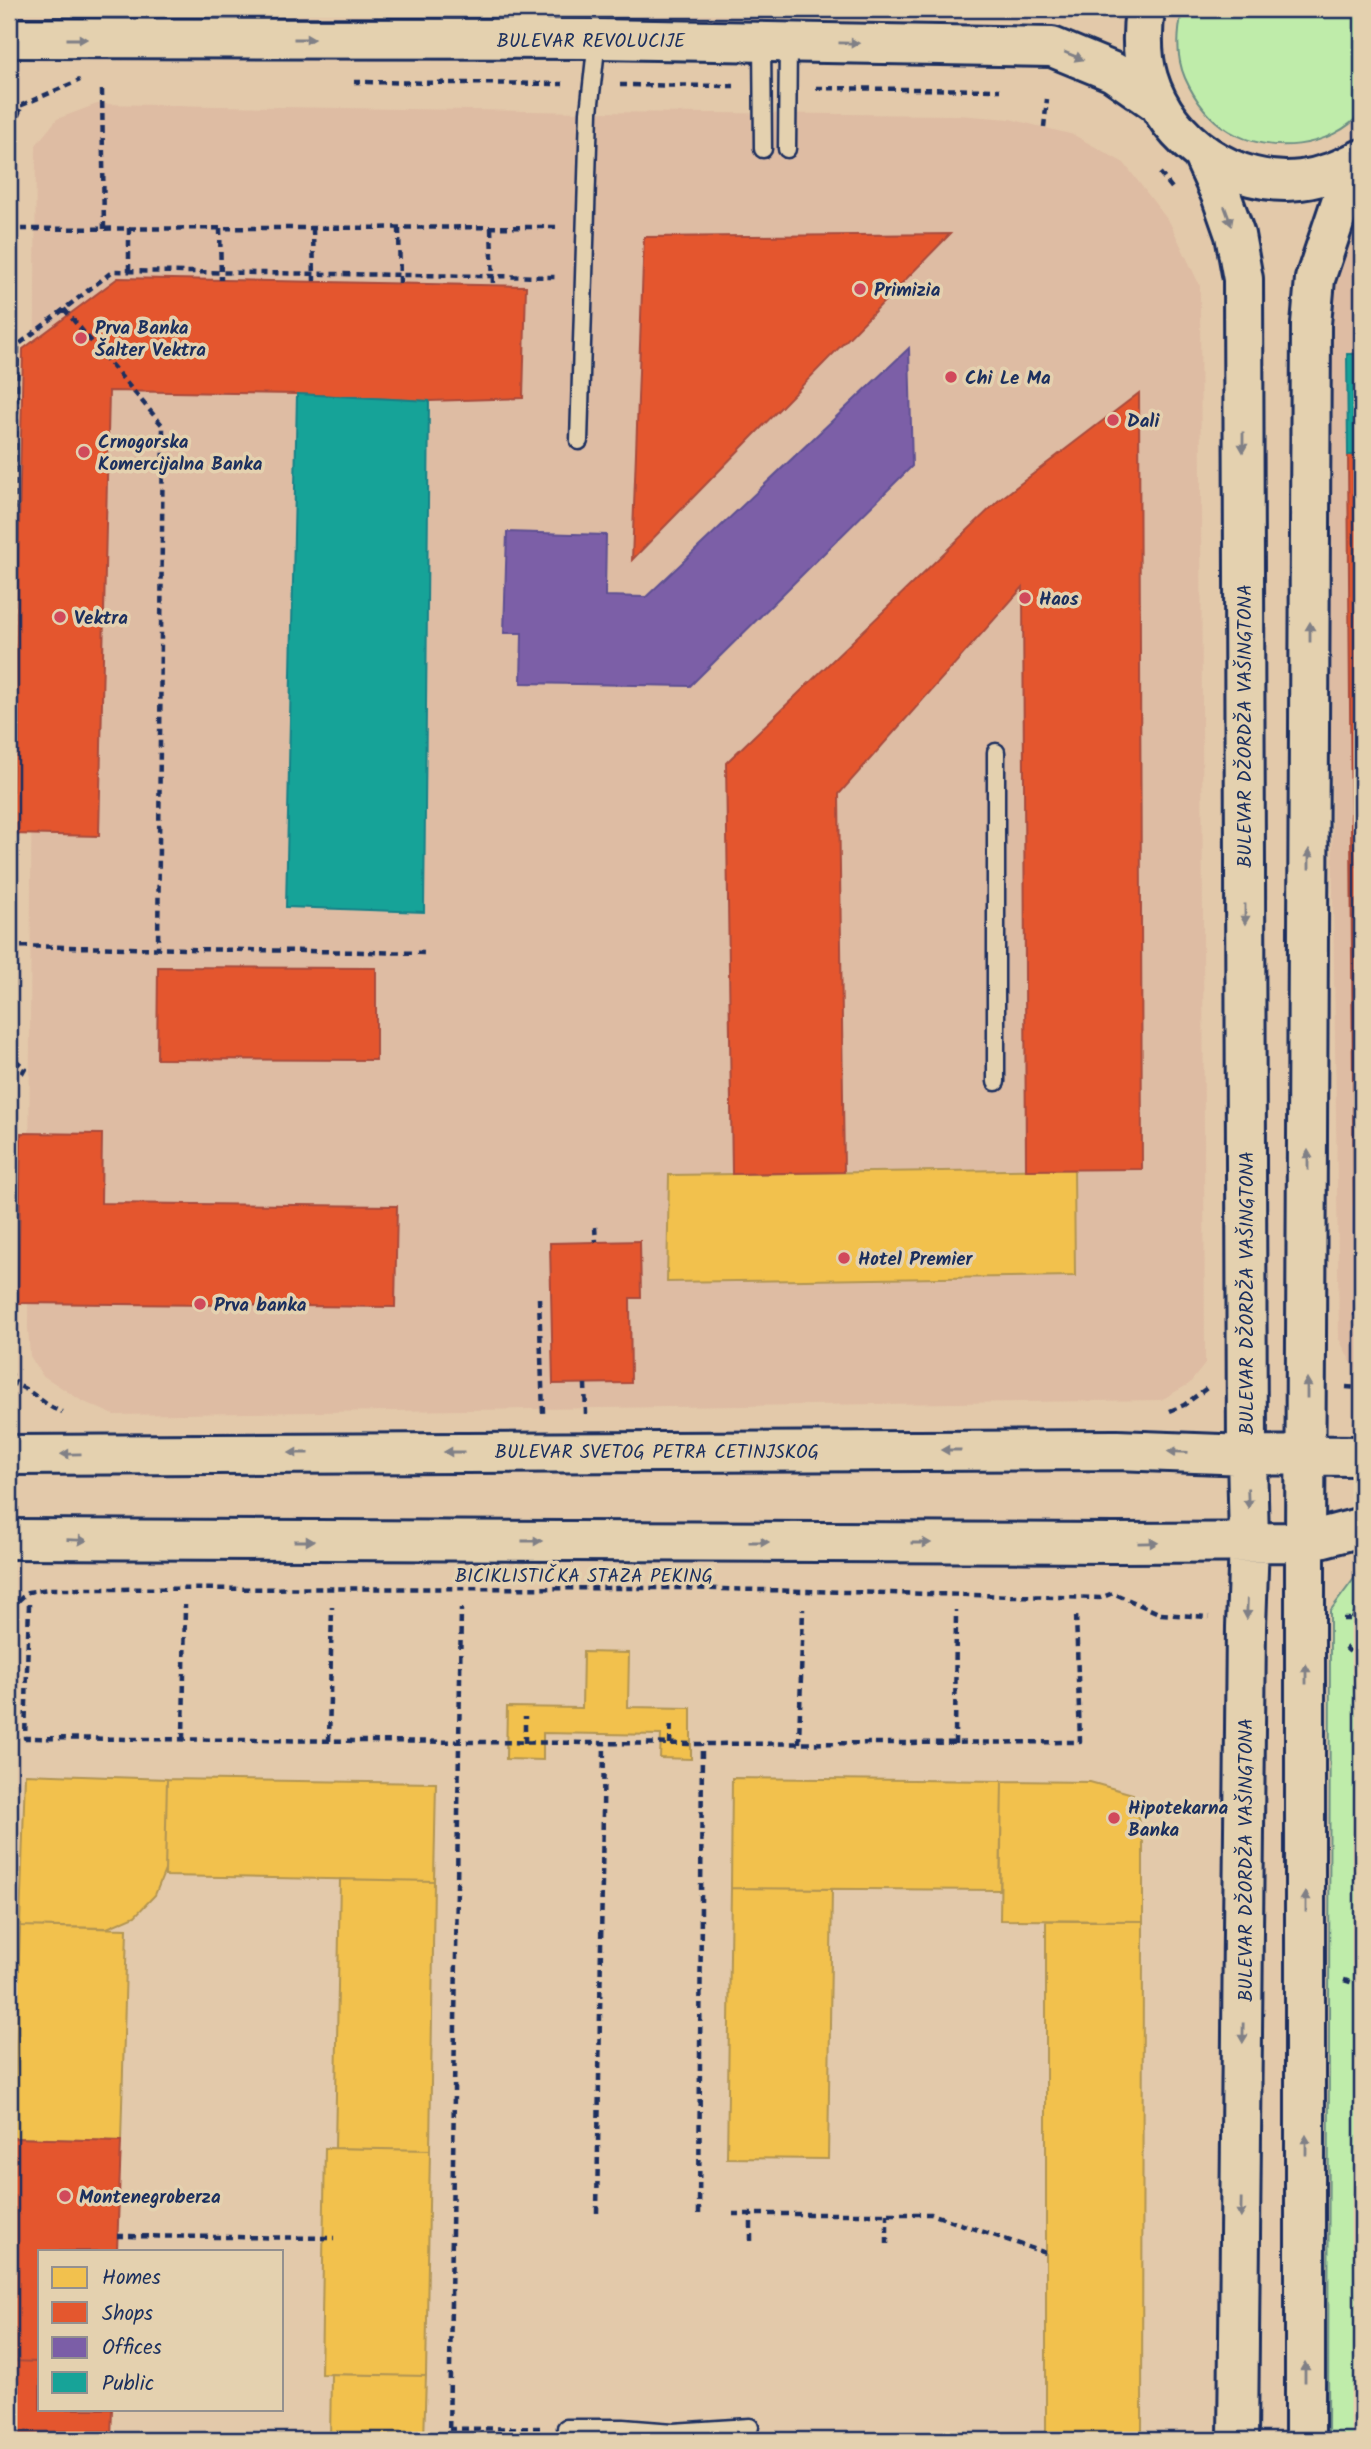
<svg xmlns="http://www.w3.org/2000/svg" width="1371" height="2449" viewBox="0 0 1371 2449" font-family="Kalam,sans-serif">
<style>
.built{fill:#debca3}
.green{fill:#bfecaa;stroke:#6d8e84;stroke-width:2}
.homes{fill:#f2c14e;stroke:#b29553;stroke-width:2}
.shops{fill:#e4572e;stroke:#a84b3c;stroke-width:2}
.offices{fill:#7b5ea7;stroke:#5e5091;stroke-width:2}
.public{fill:#17a398;stroke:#188087;stroke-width:2}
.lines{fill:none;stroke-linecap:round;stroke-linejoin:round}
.service-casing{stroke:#1b2f5e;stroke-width:21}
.secondary-casing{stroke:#1b2f5e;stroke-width:44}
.path{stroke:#1b2f5e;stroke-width:4.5;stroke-dasharray:7 5;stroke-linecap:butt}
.service{stroke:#e4d1af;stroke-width:16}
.secondary{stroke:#e4d1af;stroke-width:38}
.oneway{fill:#808086}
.poi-dot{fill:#d1495b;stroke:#e4d1af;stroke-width:2.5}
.labels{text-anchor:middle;stroke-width:7;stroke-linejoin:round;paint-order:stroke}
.street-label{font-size:19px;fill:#1b2f5e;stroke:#e4d1af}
.poi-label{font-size:19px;font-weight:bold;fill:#1b2f5e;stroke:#e4d1af;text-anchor:start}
</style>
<rect width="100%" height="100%" fill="#e3c9aa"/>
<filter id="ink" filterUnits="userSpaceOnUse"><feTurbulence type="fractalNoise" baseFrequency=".0143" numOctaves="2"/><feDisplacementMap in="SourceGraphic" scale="14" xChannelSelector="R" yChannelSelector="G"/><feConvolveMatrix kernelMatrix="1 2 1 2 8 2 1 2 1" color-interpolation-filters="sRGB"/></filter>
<g filter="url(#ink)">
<!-- built -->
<path class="built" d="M97,104L589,112L958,115L1010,119L1074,135L1124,163L1170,223L1200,286L1205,1364L1189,1384L1161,1400L114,1415L82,1401L42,1375L30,1356L28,1328L36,145L57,119Z
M1362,212V1383L1339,1339L1325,299Z"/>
<!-- green -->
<path class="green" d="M1182,9H1362V112C1331,149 1269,155 1229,131C1209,119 1194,98 1185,78C1175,55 1178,32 1182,9Z
M1362,1568V2440H1328L1330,1611Z"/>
<!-- homes -->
<path class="homes" d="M1074,1169L1075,1276L667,1282L669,1175Z
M583,1652L629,1653L628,1707L691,1708V1759L660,1758L661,1735L543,1733V1760L506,1759L507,1707L582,1708Z
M25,1774L167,1779L165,1870L155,1895L135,1916L107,1928L20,1926Z
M732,1778L1002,1781L1000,1890L731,1888Z
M167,1779L436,1783L434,1881L165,1876Z
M1002,1781L1090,1782L1133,1794L1143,1842V1921L1000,1920Z
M340,1879L434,1881L430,2150L335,2148Z
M731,1888L832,1889L828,2159L727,2158Z
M1046,1921H1143L1142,2440H1046Z
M20,1926L127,1929L121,2141L13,2138Z
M325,2148L430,2150L426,2376L321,2374Z
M331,2374L426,2376L424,2440H330Z"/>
<!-- shops -->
<path class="shops" d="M950,234L632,560L644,237Z
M118,278L526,286L523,398L429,401L297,394L109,391L99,836L12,834L23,349Z
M1139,393L1142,1169L1026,1170L1023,587L839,794L844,1172L732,1174L726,763L998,501Z
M1348,455H1362V1207H1354Z
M158,967L376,968V1060L157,1059Z
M21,1133L102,1134L101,1203L397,1206L395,1307L18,1303Z
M640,1241L641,1298H630L631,1383L553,1384L550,1243Z
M13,2138L121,2141L117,2251H40V2362L9,2361Z
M9,2361L40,2362V2409H112L111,2440H9Z"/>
<!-- offices -->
<path class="offices" d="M909,348L912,466L690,686L521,683L522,633H504L507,532L606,535L605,596L646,597Z
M1354,1207H1362V1315H1354Z"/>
<!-- public -->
<path class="public" d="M1347,354H1362V455H1348Z
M297,394L429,401L424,912L286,907Z"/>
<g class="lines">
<!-- service casing -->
<g class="service-casing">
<path id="service" d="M762,42L763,149
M787,149L788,42
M579,441L589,112L597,39
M996,1082V752
M566,2428H623L673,2432L750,2427"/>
</g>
<!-- secondary casing -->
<g class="secondary-casing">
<path id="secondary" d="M1145,9C1142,32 1141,55 1148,78C1167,142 1235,188 1301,180C1324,177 1342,169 1362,159
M9,38L597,39L1052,47L1113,72L1159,104
M1202,153L1221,195L1235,235L1243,279L1247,1455L1249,1541L1246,1627L1238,2440
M9,1455L1117,1450L1247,1455L1362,1456
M9,1539L1116,1543L1305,1542L1362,1527
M1305,2440V1542L1311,324L1315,279L1342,199L1362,162"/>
</g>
<!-- path -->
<path class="path" d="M354,82L563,84
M620,85L734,86
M816,88L1000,90
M102,90L104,229
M9,105H22L80,80
M1044,127L1047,99
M9,138L22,105
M1160,173L1172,188
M220,228L221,280
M313,228L314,281
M399,228L400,283
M491,228L493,285
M9,229L557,227
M129,271V228
M64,309L163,426L158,949
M9,774L18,345L113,271L556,277
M9,946L425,953
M9,1050L14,1059L25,1068L21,1075
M595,1227L596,1242
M539,1298L543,1413
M9,1370L16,1383
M9,1383C28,1385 43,1406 62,1412
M585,1384L586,1414
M1346,1387L1362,1388
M1170,1411L1184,1405L1207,1388
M29,1604L25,1738L702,1744L1080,1742L1076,1613
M9,1609L28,1592L49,1589L677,1588L1100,1598L1113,1593L1161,1614L1209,1617
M1343,1619H1353L1362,1624
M1353,1619L1362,1595
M1345,1647L1362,1663
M183,1740L185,1605
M329,1741L332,1607
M525,1743V1717
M799,1743L803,1609
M670,1744L671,1720
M955,1744L956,1610
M1344,1980L1362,1986
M597,2213L604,1744
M699,2214L702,1744
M733,2214H931L1046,2253
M117,2236L334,2238
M751,2241V2214
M887,2244V2214
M449,2429L541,2428
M449,2440L461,1608"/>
<!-- service -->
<use href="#service" class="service"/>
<!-- secondary -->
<use href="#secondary" class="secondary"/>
</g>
<!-- one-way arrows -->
<defs><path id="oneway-solid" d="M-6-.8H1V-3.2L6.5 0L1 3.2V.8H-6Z" transform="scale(1.75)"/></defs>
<g class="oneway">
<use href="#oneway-solid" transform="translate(77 39)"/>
<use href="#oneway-solid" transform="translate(304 39)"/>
<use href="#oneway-solid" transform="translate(849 43) rotate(1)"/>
<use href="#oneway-solid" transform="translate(1074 56) rotate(22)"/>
<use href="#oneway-solid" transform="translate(1228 216) rotate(70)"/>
<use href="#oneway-solid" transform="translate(1243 442) rotate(90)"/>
<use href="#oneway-solid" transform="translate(1310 632) rotate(-90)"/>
<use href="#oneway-solid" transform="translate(1309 859) rotate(-90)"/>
<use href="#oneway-solid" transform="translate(1245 914) rotate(90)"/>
<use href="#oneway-solid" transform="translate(1308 1160) rotate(-90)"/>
<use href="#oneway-solid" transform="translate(1307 1388) rotate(-90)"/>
<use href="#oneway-solid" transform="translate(951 1450) rotate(180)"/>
<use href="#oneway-solid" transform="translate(454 1452) rotate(180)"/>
<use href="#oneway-solid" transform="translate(1178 1452) rotate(-178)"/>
<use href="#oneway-solid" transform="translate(299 1453) rotate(180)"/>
<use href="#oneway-solid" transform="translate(71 1454) rotate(179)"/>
<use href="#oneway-solid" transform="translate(1248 1498) rotate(88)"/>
<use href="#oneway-solid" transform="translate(77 1540) rotate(2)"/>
<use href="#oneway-solid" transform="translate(304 1541)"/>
<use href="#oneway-solid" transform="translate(532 1541)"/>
<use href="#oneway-solid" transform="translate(759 1542)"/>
<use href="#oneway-solid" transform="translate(921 1543)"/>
<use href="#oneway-solid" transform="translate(1148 1543) rotate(-1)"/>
<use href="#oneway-solid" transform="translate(1247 1609) rotate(92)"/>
<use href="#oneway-solid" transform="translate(1306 1674) rotate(-90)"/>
<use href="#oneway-solid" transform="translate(1306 1902) rotate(-90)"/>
<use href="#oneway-solid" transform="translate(1243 2033) rotate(91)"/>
<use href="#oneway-solid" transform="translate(1306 2145) rotate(-90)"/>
<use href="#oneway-solid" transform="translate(1241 2208) rotate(91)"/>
<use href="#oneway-solid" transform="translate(1305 2372) rotate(-90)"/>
</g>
</g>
<!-- markers -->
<g class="poi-dot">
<circle cx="860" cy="289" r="7"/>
<circle cx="81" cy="338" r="7"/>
<circle cx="951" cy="377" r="7"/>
<circle cx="1113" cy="420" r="7"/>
<circle cx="84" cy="452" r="7"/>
<circle cx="1025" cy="598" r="7"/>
<circle cx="60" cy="617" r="7"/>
<circle cx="844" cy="1258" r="7"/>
<circle cx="200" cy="1304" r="7"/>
<circle cx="1114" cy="1818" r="7"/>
<circle cx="65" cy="2196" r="7"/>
</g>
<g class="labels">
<!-- street labels -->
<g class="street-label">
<text x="591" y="47">BULEVAR REVOLUCIJE</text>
<text transform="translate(1244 726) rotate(-90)" y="7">BULEVAR DŽORDŽA VAŠINGTONA</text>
<text transform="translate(1246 1293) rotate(-90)" y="7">BULEVAR DŽORDŽA VAŠINGTONA</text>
<text x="657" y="1458">BULEVAR SVETOG PETRA CETINJSKOG</text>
<text x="584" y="1582">BICIKLISTIČKA STAZA PEKING</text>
<text transform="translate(1245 1860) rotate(-90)" y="7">BULEVAR DŽORDŽA VAŠINGTONA</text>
</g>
<!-- poi labels -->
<g class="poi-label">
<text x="874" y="296">Primizia</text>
<text x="95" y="334">Prva Banka<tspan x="95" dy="22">Šalter Vektra</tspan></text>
<text x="965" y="384">Chi Le Ma</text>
<text x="1127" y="427">Dali</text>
<text x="98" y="448">Crnogorska<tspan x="98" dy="22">Komercijalna Banka</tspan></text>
<text x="1039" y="605">Haos</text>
<text x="74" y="624">Vektra</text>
<text x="858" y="1265">Hotel Premier</text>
<text x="214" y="1311">Prva banka</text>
<text x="1128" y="1814">Hipotekarna<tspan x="1128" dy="22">Banka</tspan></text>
<text x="79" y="2203">Montenegroberza</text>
</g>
</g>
<!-- margin -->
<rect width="1371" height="2449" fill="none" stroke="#e4d1af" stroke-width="35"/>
<rect x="18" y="18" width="1336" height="2414" fill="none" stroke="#1b2f5e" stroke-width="2.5" filter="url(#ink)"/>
<!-- legend -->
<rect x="38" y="2250" width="245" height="161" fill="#e4d1af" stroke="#94908f" stroke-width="2"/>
<rect x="52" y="2267" width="35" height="21" fill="#f2c14e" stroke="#94908f" stroke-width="2"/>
<text x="102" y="2284" font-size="21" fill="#1b2f5e">Homes</text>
<rect x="52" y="2302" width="35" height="21" fill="#e4572e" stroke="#94908f" stroke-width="2"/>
<text x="102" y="2320" font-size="21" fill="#1b2f5e">Shops</text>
<rect x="52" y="2337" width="35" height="21" fill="#7b5ea7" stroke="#94908f" stroke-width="2"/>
<text x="102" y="2354" font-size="21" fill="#1b2f5e">Offices</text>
<rect x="52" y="2372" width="35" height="21" fill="#17a398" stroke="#94908f" stroke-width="2"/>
<text x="102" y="2390" font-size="21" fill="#1b2f5e">Public</text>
</svg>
